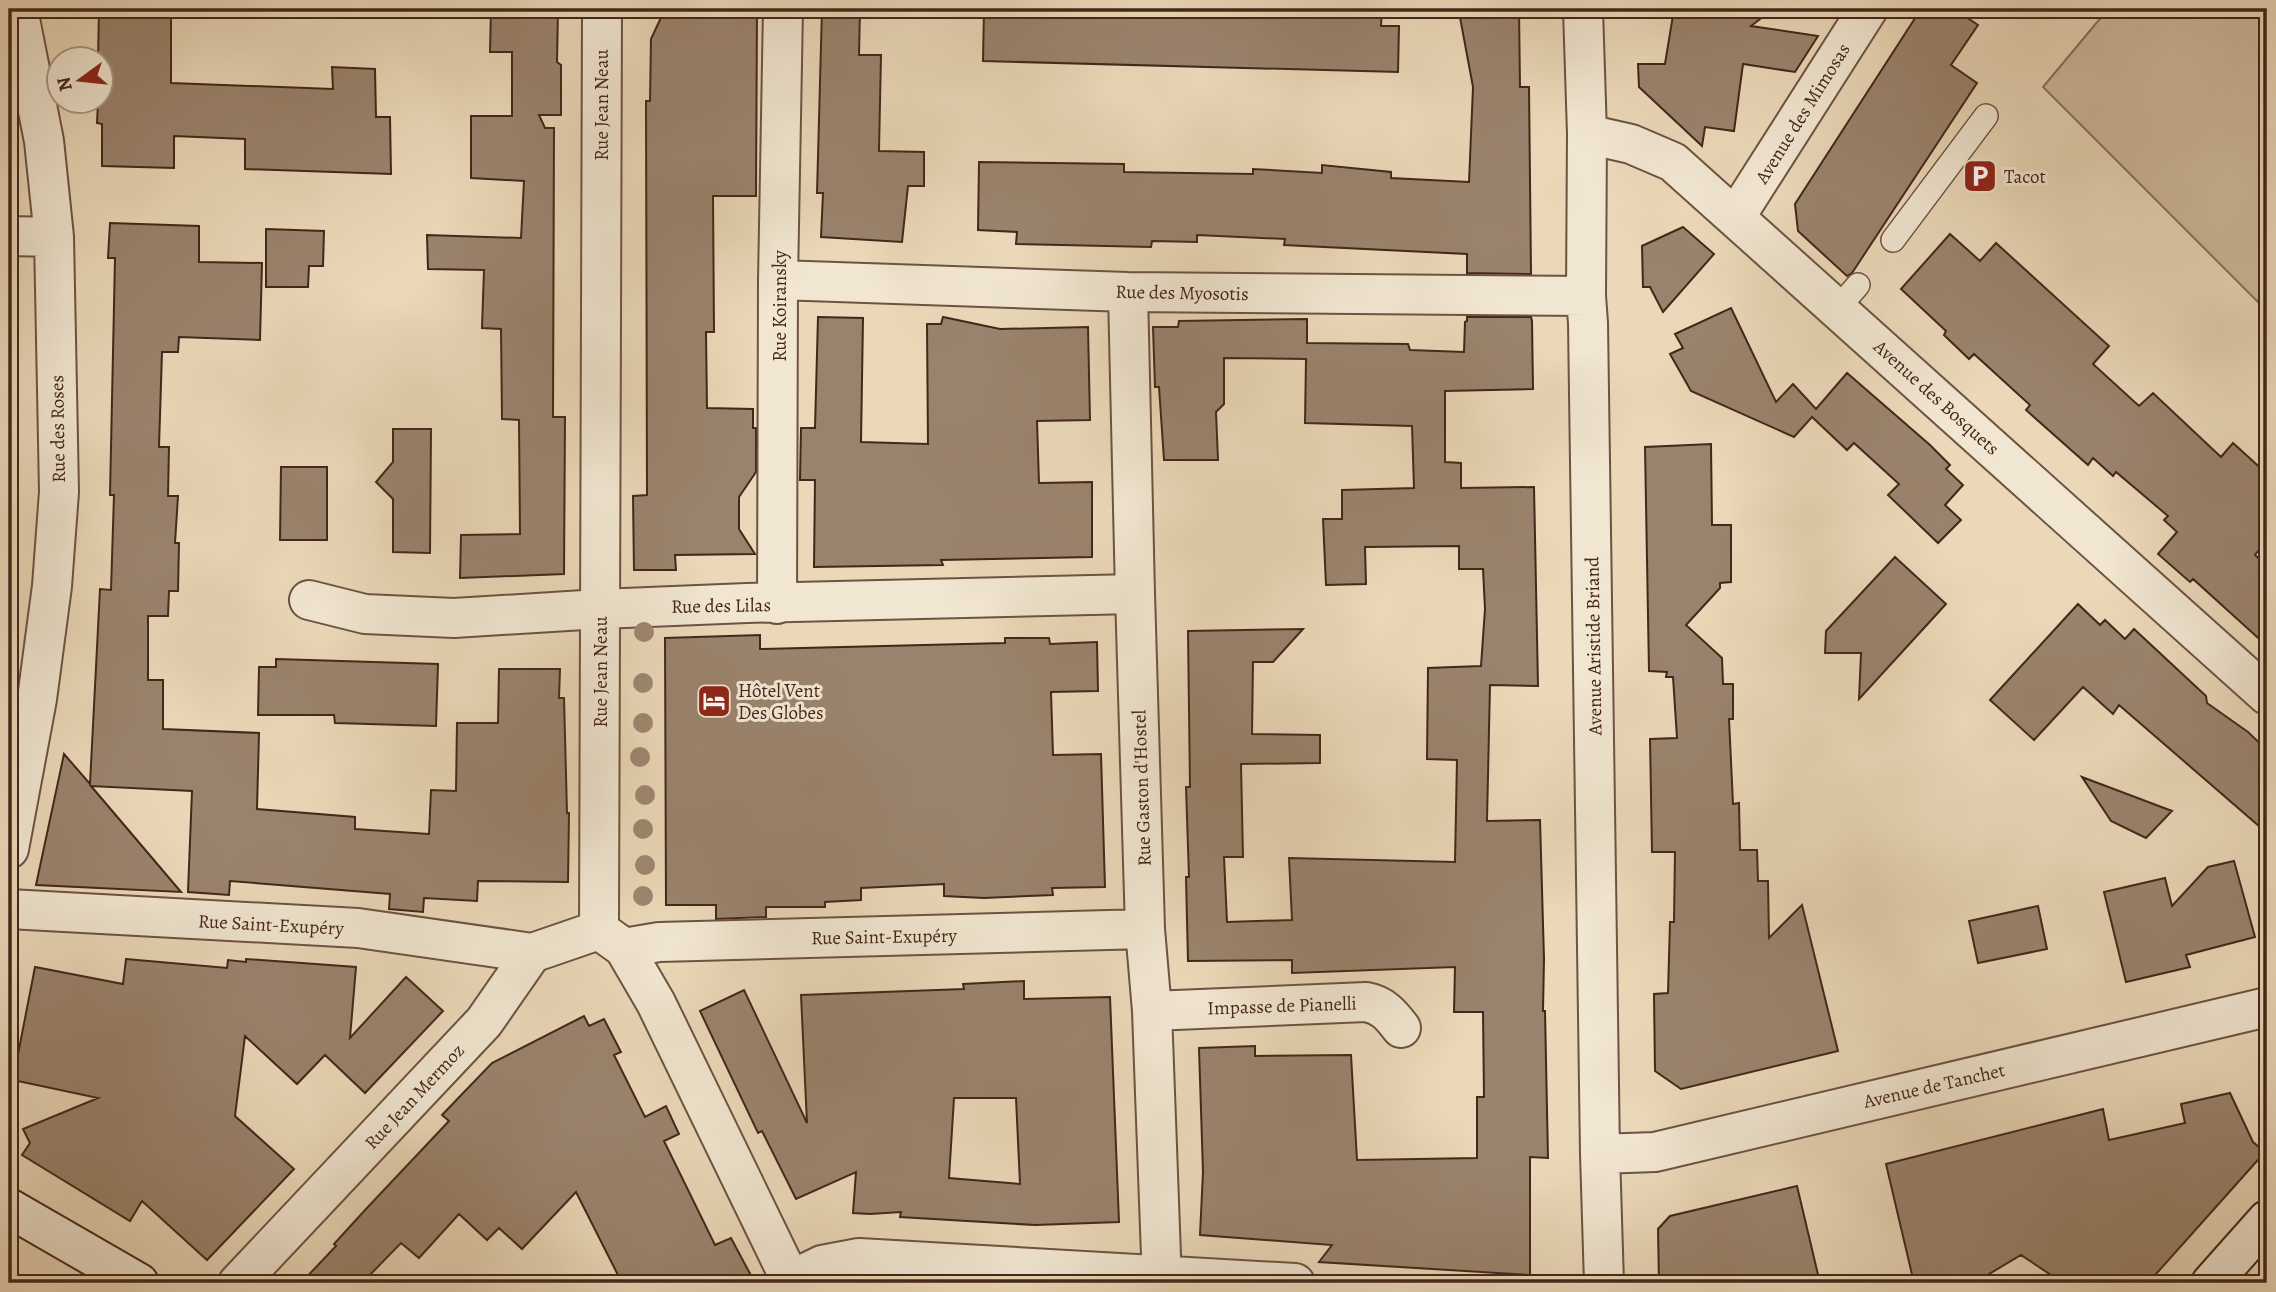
<svg xmlns="http://www.w3.org/2000/svg" width="2276" height="1292" viewBox="0 0 2276 1292" font-family="Alegreya,serif">
<style>
.green{fill:#ceba9d;stroke:#89705c;stroke-width:2}
.building{fill:#9a836d;stroke:#44261b;stroke-width:2;fill-rule:evenodd}
.lines{fill:none;stroke-linecap:round;stroke-linejoin:round}
.lane-casing{stroke:#6e5242;stroke-width:26}
.street-casing{stroke:#6e5242;stroke-width:42}
.secondary-casing{stroke:#44261b;stroke-width:42}
.lane{stroke:#f1e6d1;stroke-width:23}
.street{stroke:#f1e6d1;stroke-width:38}
.secondary{stroke:#f1e6d1;stroke-width:38}
.tree{fill:#9e8770}
.labels{text-anchor:middle;stroke-width:6;stroke-linejoin:round;paint-order:stroke}
.street-label{font-size:19px;fill:#44261b;stroke:#f1e6d1}
.poi-label{font-size:19px;fill:#44261b;stroke:#f1e6d1;text-anchor:start}
</style>
<rect width="100%" height="100%" fill="#ead8b8"/>
<filter id="stains"><feTurbulence type="fractalNoise" baseFrequency=".00286" numOctaves="4"/><feColorMatrix values="0 0 0 0 .2 0 0 0 0 .09 0 0 0 0 .02 0 0 0 .5 -.17"/></filter>
<radialGradient id="worn" r=".72"><stop offset=".6" stop-color="#630" stop-opacity="0"/><stop offset="1" stop-color="#630" stop-opacity=".3"/></radialGradient>
<!-- green -->
<path class="green" d="M2108,9H2267V311L2043,87Z"/>
<!-- building -->
<path class="building" d="M99,9H171V83L333,89L332,67L375,69L376,117H390L391,174L245,169V139L174,136V168L102,166V124L97,123L98,102H102V60H98Z
M491,9H558L557,62L561,65V115H539L545,128H554L553,417H565L564,574L460,578L461,535L520,534L519,420L502,419L501,329L482,328L484,270L428,269L427,235L521,238L524,181L471,178V116H512V52H490Z
M665,9H757L756,196H713L714,332H706L707,408L753,409V428H756V472L739,497V529L755,554L675,555L676,570H634L633,496L647,495L646,101H650L651,39Z
M822,9H860L859,55H881L879,151L924,152V186H908L902,242L821,237L823,193H817Z
M984,9H1382L1381,26H1399L1398,72L983,61Z
M1479,9H1519L1520,87H1529L1531,274L1467,273V254L1284,245L1285,239L1197,235V242L1152,241L1151,247L1016,244L1017,232L978,230L979,162L1124,164V172L1253,174V169L1322,173V165L1391,172V178L1469,182L1473,87L1459,12L1479,11Z
M1674,9H1773L1751,26L1818,36L1795,72L1743,64L1734,131L1705,127L1702,146L1639,87L1638,64H1665Z
M1921,9H1975L1969,19L1978,25L1951,65L1977,83L1852,273L1847,276L1798,231L1795,204Z
M110,223L199,226V262L262,263L260,340L179,337L178,352H162L159,447H169L168,496H178L175,543H179L178,591H169L168,616H148V680H163V729L259,733L257,809L355,817V829L429,834L431,790L456,791L457,723H498L499,669H560L559,698H564L567,813H569L568,882L478,881L477,901L424,898L423,912L389,909L390,894L230,881L229,895L188,892L192,791L91,786L181,892L36,885L64,754L90,784L100,589L111,590L114,495H110L115,258H108Z
M1683,227L1714,254L1663,312L1650,287H1643L1642,246Z
M266,229L324,231L323,266H309L308,287H266Z
M1950,234L1980,261L1996,243L2109,346L2093,364L2139,406L2153,393L2221,457L2233,443L2267,474V540L2255,555L2267,566V646L2193,579L2190,582L2158,554L2177,532L2164,520L2168,516L2116,472L2113,476L2093,458L2088,465L2026,410L2030,405L1974,354L1969,359L1944,335L1946,331L1901,289Z
M1731,308L1776,402L1793,384L1816,409L1847,373L1930,445L1950,465L1946,469L1963,485L1945,505L1961,520L1938,543L1888,495L1899,484L1854,443L1847,450L1812,417L1794,437L1691,391L1670,354L1683,348L1675,334Z
M818,317L863,318L861,442L928,444L927,324H941L943,317L1000,329L1088,327L1090,420L1037,421L1039,483L1092,482V557L941,560L943,565L814,567L815,480H800L801,428H815Z
M1467,317H1531L1532,321L1533,389L1445,391V462L1461,463V488L1534,487L1538,686L1490,685L1487,821L1540,820L1544,959L1543,1011H1545L1548,1158L1530,1157V1275L1319,1262L1332,1245L1200,1235L1203,1172L1199,1048L1255,1046V1056L1351,1055L1357,1160L1477,1158V1097H1484L1483,1012H1454L1455,967L1292,973V960L1188,961L1186,877H1189L1186,787H1190L1188,631L1303,629L1273,662H1253L1252,734L1320,735V763L1241,764L1243,857H1224L1227,922L1292,920L1289,858L1455,862L1457,760L1427,759L1428,668L1481,666L1485,609L1483,569H1459V546L1365,547L1366,584L1326,585L1323,519H1342V490L1414,488L1412,426L1305,423L1306,359L1224,358V404L1216,412L1218,460H1164L1159,387H1155L1153,327H1178L1179,321L1307,319V343L1408,344L1410,350L1464,352L1465,322L1467,321Z
M393,429H431L430,553L393,552V499L376,482L393,462Z
M1711,444L1712,525H1731V582L1720,583V588L1686,625L1722,658L1723,684H1733V719H1729L1733,804L1739,803L1740,850H1757L1758,881H1768L1769,938L1802,905L1838,1051L1681,1089L1655,1071L1654,994L1668,993L1670,922H1674L1675,852H1652L1650,739L1677,738L1673,677H1666L1667,672L1649,671L1645,447Z
M281,467H327V540H280Z
M1895,557L1946,604L1859,699L1861,653H1825L1826,631Z
M2078,604L2100,625L2105,620L2125,639L2134,629L2206,696L2207,703L2248,732L2267,750V833L2119,705L2113,714L2083,687L2034,740L1990,700Z
M760,635V649L1005,643V638H1049L1050,644L1097,642L1098,691L1051,692L1053,755L1101,754L1105,887L1052,888L1053,895L984,898L944,896V884L861,888V900L825,902V907H766V917L716,919V905H666L665,638Z
M276,659L438,664L436,726L335,723L334,715H258L259,667H276Z
M2082,777L2172,811L2146,838L2111,821Z
M2234,861L2255,937L2186,955L2190,967L2126,982L2104,892L2165,878L2172,906L2208,867Z
M2038,906L2047,949L1978,963L1969,921Z
M126,959L227,968L228,960L246,962V959L356,967L350,1038L406,977L443,1011L365,1093L325,1055L297,1084L245,1036L235,1116L294,1169L207,1260L142,1201L130,1221L22,1155L30,1143L23,1129L98,1098L13,1080L35,967L123,984Z
M1024,981V999L1110,997L1119,1222L1035,1225L900,1217L901,1212L870,1214L853,1213L856,1172L796,1199L762,1131L758,1133L700,1011L744,990L807,1123L801,995L964,989L963,984ZM954,1098H1016L1020,1184L949,1178Z
M584,1016L589,1026L604,1019L621,1052L614,1055L645,1117L666,1106L679,1134L664,1141L715,1245L731,1238L755,1283H622L576,1192L522,1249L499,1228L487,1240L459,1214L419,1258L401,1243L362,1283H301L336,1246L334,1244L366,1209L449,1121L442,1115L492,1063Z
M2230,1093L2253,1142L2265,1152L2148,1283H2063L2021,1255L1974,1283H1914L1886,1164L2103,1109L2109,1140L2185,1123L2181,1104Z
M1797,1186L1820,1283H1659L1658,1229L1670,1216Z"/>
<g class="lines">
<!-- lane casing -->
<g class="lane-casing">
<path id="lane" d="M1893,240L1986,116
M1838,308L1858,285"/>
</g>
<!-- street casing -->
<g class="street-casing">
<path id="street" d="M1583,9L1587,134L1586,296L1588,323L1600,1154L1604,1283
M1587,134L1631,144L1673,162L2267,695
M1736,216L1868,9
M9,236L54,237
M778,280L1128,292L1586,296
M1128,292L1135,594L1145,929L1152,1011L1162,1283
M309,600L365,614L454,618L600,609L747,603L1135,594
M777,604L778,280L783,9
M9,849L37,699L52,586L59,492L54,237L44,141L18,9
M9,909L358,928L532,953
M599,930L602,9
M606,935L624,948L656,1003L792,1283
M624,948L659,942L1145,929
M1152,1011L1366,1002C1383,1005 1391,1015 1401,1028
M1600,1154L1655,1152L2267,1007
M791,1280L822,1265L859,1258L1295,1283
M238,1283L484,1022L532,953L599,930"/>
</g>
<!-- secondary casing -->
<g class="secondary-casing">
<path id="secondary" d="M9,1208L139,1283
M2211,1283L2267,1220"/>
</g>
<!-- lane -->
<use href="#lane" class="lane"/>
<!-- street -->
<use href="#street" class="street"/>
<!-- secondary -->
<use href="#secondary" class="secondary"/>
</g>
<!-- trees -->
<g class="tree">
<circle cx="644" cy="632" r="10"/>
<circle cx="643" cy="683" r="10"/>
<circle cx="643" cy="723" r="10"/>
<circle cx="640" cy="757" r="10"/>
<circle cx="645" cy="795" r="10"/>
<circle cx="643" cy="829" r="10"/>
<circle cx="645" cy="865" r="10"/>
<circle cx="643" cy="896" r="10"/>
</g>
<!-- icons -->
<defs>
<g id="parking-square" transform="scale(1.75)"><rect x="-9" y="-9" width="18" height="18" rx="4" fill="#8f2418" stroke="#f1e6d1"/><path d="M-3.5-5.5H1a3.5 3.5 0 0 1 0 7H-1V5.5H-3.5ZM-1-3.4V-.6H.8a1.4 1.4 0 0 0 0-2.8Z" fill="#fff"/></g>
<g id="hotel-square" transform="scale(1.75)"><rect x="-9" y="-9" width="18" height="18" rx="4" fill="#8f2418" stroke="#f1e6d1"/><path d="M-6-4.5h1.5V1H6V5H4.5V3h-9V5H-6ZM-4 0a1.8 1.8 0 1 1 3.6 0ZM.5 0V-2.5h3Q6-2.5 6 0Z" fill="#fff"/></g>
</defs>
<g fill-rule="evenodd">
<use href="#parking-square" x="1980" y="176"/>
<use href="#hotel-square" x="714" y="701"/>
</g>
<g class="labels">
<!-- street labels -->
<g class="street-label">
<text transform="translate(601 105) rotate(-90)" y="7">Rue Jean Neau</text>
<text transform="translate(1802 113) rotate(-58)" y="7">Avenue des Mimosas</text>
<text transform="translate(1182 292) rotate(1)" y="7">Rue des Myosotis</text>
<text transform="translate(779 306) rotate(-90)" y="7">Rue Koiransky</text>
<text transform="translate(1937 397) rotate(42)" y="7">Avenue des Bosquets</text>
<text transform="translate(57 429) rotate(-91)" y="7">Rue des Roses</text>
<text transform="translate(721 605) rotate(-1)" y="7">Rue des Lilas</text>
<text transform="translate(1593 646) rotate(-91)" y="7">Avenue Aristide Briand</text>
<text transform="translate(600 672) rotate(-90)" y="7">Rue Jean Neau</text>
<text transform="translate(1141 788) rotate(-92)" y="7">Rue Gaston d'Hostel</text>
<text transform="translate(271 924) rotate(3)" y="7">Rue Saint-Exupéry</text>
<text transform="translate(884 936) rotate(-1)" y="7">Rue Saint-Exupéry</text>
<text transform="translate(1282 1005) rotate(-2)" y="7">Impasse de Pianelli</text>
<text transform="translate(1934 1085) rotate(-13)" y="7">Avenue de Tanchet</text>
<text transform="translate(414 1096) rotate(-47)" y="7">Rue Jean Mermoz</text>
</g>
<!-- poi labels -->
<g class="poi-label">
<text x="2004" y="183">Tacot</text>
<text x="738" y="697">Hôtel Vent<tspan x="738" dy="22">Des Globes</tspan></text>
</g>
</g>
<!-- margin -->
<rect width="2276" height="1292" fill="none" stroke="#ead8b8" stroke-width="35"/>
<rect x="10" y="10" width="2255" height="1271" fill="none" stroke="#44261b" stroke-width="3.5"/>
<rect x="18" y="18" width="2241" height="1257" fill="none" stroke="#44261b" stroke-width="2"/>
<!-- north arrow -->
<g transform="translate(80 80) rotate(255)"><circle r="33" fill="#f1e6d1" stroke="#ac9988" stroke-width="2"/>
<path d="M0-5L12 26L0 18L-12 26Z" fill="#8f2418"/>
<text y="-10" font-size="19" font-weight="bold" text-anchor="middle" fill="#44261b">N</text>
</g>
<rect width="100%" height="100%" filter="url(#stains)"/>
<rect width="100%" height="100%" fill="url(#worn)"/>
</svg>
